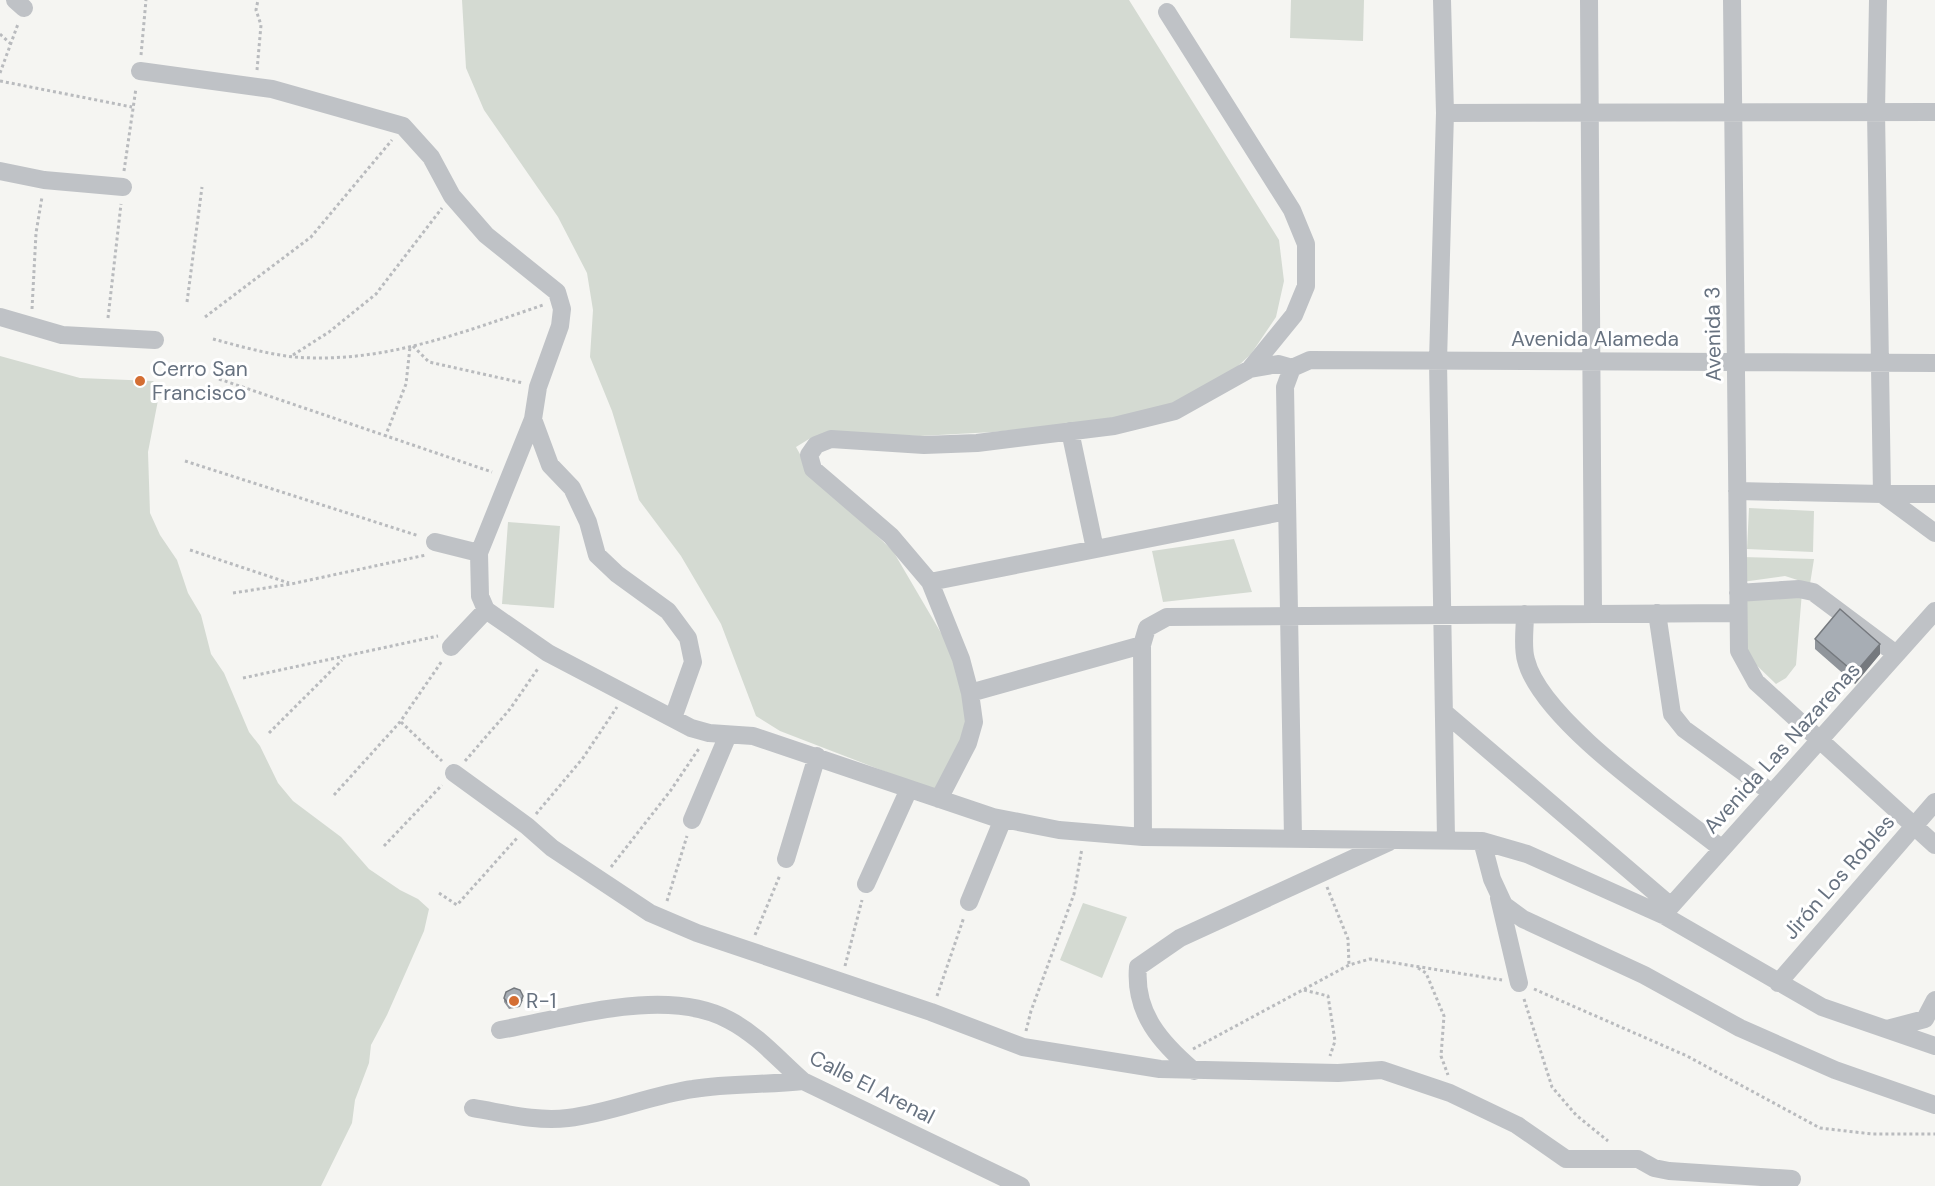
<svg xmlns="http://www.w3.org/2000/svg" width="1935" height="1186" viewBox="0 0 1935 1186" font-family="'DM Sans',sans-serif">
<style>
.green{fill:#d4dad2}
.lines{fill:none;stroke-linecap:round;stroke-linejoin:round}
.path{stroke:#b9bbbe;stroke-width:3;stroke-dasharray:3 3;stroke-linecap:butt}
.minor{stroke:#bfc2c6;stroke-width:18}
.wall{fill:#90959b}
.shaded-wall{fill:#75797e}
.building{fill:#a7adb4;stroke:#75797e;stroke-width:1.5}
.poi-dot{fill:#d46e33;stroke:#fff;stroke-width:2}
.labels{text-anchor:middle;stroke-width:6;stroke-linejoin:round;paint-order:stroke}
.street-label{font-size:21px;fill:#677280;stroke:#fff}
.poi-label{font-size:21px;fill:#677280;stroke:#fff;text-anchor:start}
</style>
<rect width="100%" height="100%" fill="#f5f5f2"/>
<!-- green -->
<path class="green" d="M462,0H1129L1279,240L1284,281L1276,317L1251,354L1225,378L1174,405L1106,421L993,432L920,436L831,433L809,439L796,447L810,472L893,551L951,650L969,721L938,792L780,731L756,716L721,624L681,556L639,500L612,411L590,357L593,310L587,273L558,217L484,110L466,68Z
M1291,0H1364L1363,41L1290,38Z
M0,356L80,378L153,381L157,386L159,395L148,452L150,513L160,535L177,560L188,593L201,615L211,654L224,673L249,732L260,746L278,783L293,801L341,837L369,869L400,890L418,899L429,909L424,931L387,1015L371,1045L369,1063L355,1100L352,1123L321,1186H0Z
M1749,508L1814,511L1813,552L1747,549Z
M508,522L560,526L554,608L502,604Z
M1234,539L1252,592L1163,602L1152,551Z
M1742,557L1814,559L1810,584L1785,576L1742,582Z
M1802,592L1796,665L1786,678L1776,684L1748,657L1743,606L1749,598Z
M1083,903L1127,917L1102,978L1060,960Z"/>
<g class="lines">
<!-- path -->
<path class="path" d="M0,34L11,44
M141,55L146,0
M257,70L261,25L256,10L258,0
M0,73L18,24
M0,81L132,107
M124,171L136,88
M187,302L202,187
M32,309L36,233L42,197
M205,317L311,237L392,140
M108,318L121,204
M213,339C239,346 267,354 294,357C382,364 461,333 543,305
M413,346L429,362L523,383
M293,355L329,332L376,294L442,208
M219,379L492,472
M385,437L406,384L410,347
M185,461L419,536
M190,550L289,583
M233,593L291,584L426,555
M243,678L438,636
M401,722L442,761
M269,733L342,660
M465,761L510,709L539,667
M334,795L400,722L442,661
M536,814L583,758L617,707
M384,846L442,785
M611,867L671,790L700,747
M1327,887L1348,939L1349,965
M439,893L457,905L517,838
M667,901L687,836
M755,935L780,875
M845,966L862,900
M1418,968L1426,973L1444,1016L1441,1056L1448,1075
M1534,989L1687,1056L1820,1128L1872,1134H1935
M1304,990L1328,996L1335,1041L1330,1056
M937,996L964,917
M1524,999L1552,1087L1576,1115L1608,1141
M1026,1031L1031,1011L1074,894L1082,848
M1193,1049L1349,965L1370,959L1502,980"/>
<!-- minor -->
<path class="minor" d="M15,0L24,8
M1442,0L1445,113L1438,361L1446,839
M1589,0L1593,614
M1732,0L1739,651L1756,682L1935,845
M1878,0L1876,111L1882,494H1935
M140,71L272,89L403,126L431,157L452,196L486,235L557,292L562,309L560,326L538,387L533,419L479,553L480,596L486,610L548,653L691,728L709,733L753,736L993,817L1059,830L1143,837L1482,841L1527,854L1663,915L1822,1007L1935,1046
M1445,113L1935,112
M0,171L44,180L123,187
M0,317L62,335L155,340
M1292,368L1310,360L1935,363
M1292,368L1285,387L1293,838
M1250,369L1278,364L1292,368
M533,419L550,465L572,488L588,522L597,555L617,574L668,611L688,638L693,662L673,718
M1070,431L1095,549
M1737,491L1882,494L1935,533
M435,542L479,553
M930,582L1287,511
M1738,593L1799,589L1813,592L1896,654
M1657,613L1672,714L1684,729L1772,793
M1525,614C1525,629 1522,647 1526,660C1541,721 1671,808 1722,849
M451,647L486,610
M970,693L1142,645
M1444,712L1671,906
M454,773L527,826L552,848L650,913L697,933L931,1012L1023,1047L1160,1069L1338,1073L1382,1070L1450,1093L1517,1125L1566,1159H1638L1654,1168L1669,1171L1792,1179
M939,799L968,743L974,722L970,693L961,659L930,582L891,536L813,469L809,455L816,445L831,439L924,445L977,443L1114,426L1175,411L1250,369L1294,315L1306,286V244L1292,210L1167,12
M692,820L728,735
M1143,837L1142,645L1147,628L1167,617L1738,613
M1482,841L1492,879L1504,905L1523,919L1644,975L1740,1028L1835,1070L1935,1105
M786,859L817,756
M866,884L909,789
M1499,898L1519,983
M969,902L1003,819
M1663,915L1935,611
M1778,983L1935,802
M1887,1029L1925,1019L1935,1000
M500,1030C567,1018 666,986 729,1020C758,1035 779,1060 803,1081L1021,1186
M1194,1071C1161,1043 1134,1013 1138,967L1180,938L1389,842
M473,1108C504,1113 536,1122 568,1118C611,1113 651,1095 693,1089C729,1083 766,1085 803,1081"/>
</g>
<!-- wall -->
<path class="wall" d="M1815,639L1880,654L1855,684L1815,649Z
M504,998L523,1000L520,1007L509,1009L504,1002Z"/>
<!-- shaded-wall -->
<path class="shaded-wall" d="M1880,644V654L1855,684V673Z"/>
<!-- building -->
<path class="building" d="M1840,609L1880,644L1855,673L1815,639Z
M514,988L520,990L523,996L520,1004L509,1005L504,998L506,992Z"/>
<!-- markers -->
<g class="poi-dot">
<circle cx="140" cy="381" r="6"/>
<circle cx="514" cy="1001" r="6"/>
</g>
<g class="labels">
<!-- street labels -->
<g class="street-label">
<text transform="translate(1713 334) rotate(-91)" y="7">Avenida 3</text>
<text x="1595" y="346">Avenida Alameda</text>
<text transform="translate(1782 748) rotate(-48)" y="7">Avenida Las Nazarenas</text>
<text transform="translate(1839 877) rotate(-49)" y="7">Jirón Los Robles</text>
<text transform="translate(872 1087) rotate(27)" y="7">Calle El Arenal</text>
</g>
<!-- poi labels -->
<g class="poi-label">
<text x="152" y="376">Cerro San<tspan x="152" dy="24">Francisco</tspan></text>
<text x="526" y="1008">R-1</text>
</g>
</g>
</svg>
